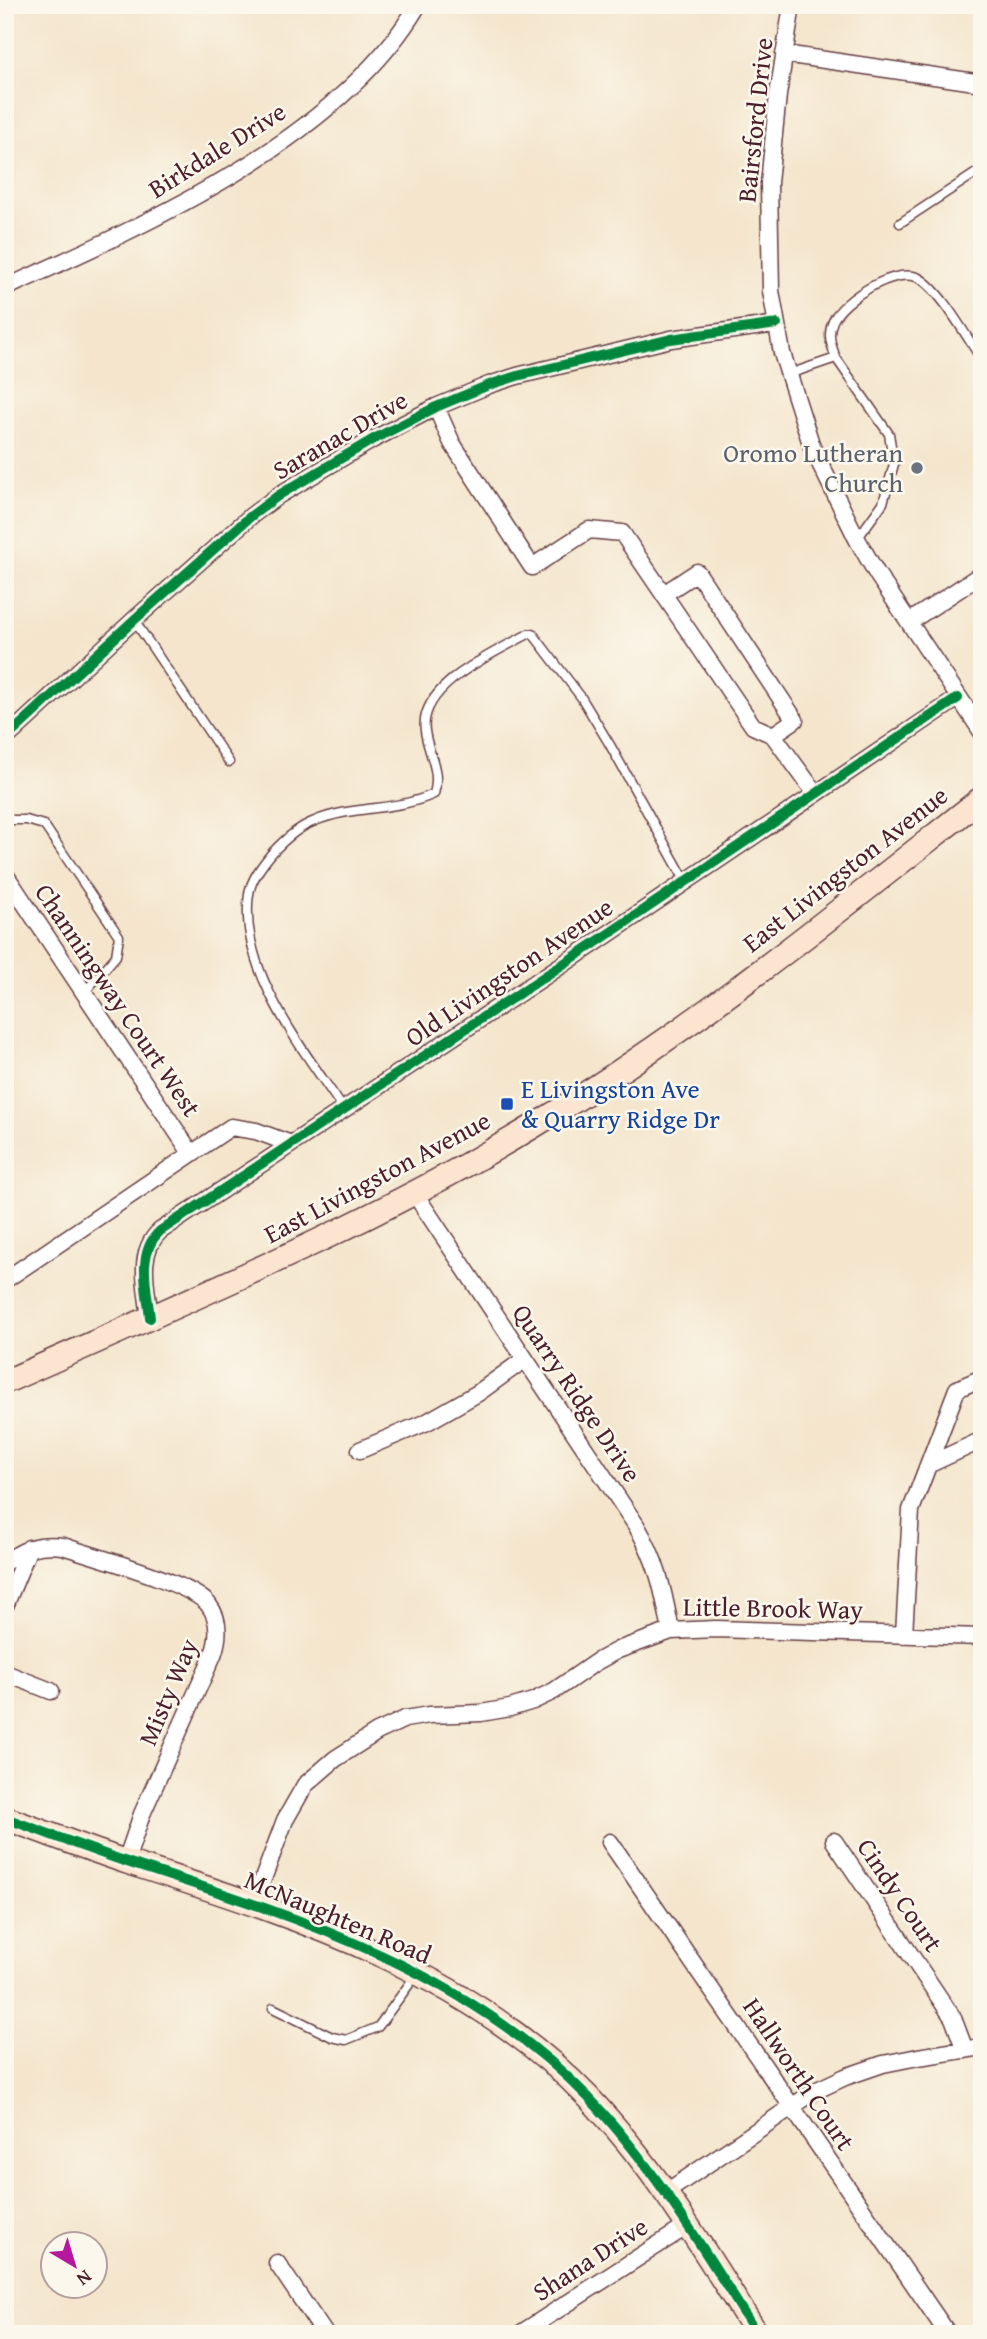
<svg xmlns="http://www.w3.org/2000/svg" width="987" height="2339" viewBox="0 0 987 2339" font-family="'Gentium Book Plus',serif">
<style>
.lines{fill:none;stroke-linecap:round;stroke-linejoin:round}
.lane-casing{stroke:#643d43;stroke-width:11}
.street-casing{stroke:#643d43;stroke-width:19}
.secondary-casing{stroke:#643d43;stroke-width:26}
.lane{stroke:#fff;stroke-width:8}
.street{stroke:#fff;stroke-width:16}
.secondary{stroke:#fce5d0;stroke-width:23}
.cycleway-casing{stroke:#fbf7ec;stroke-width:15}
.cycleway{stroke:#00873e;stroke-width:10}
.worship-dot{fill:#6b7280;stroke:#fbf7ec;stroke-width:2.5}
.transit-dot{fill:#1a4fb4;stroke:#fbf7ec;stroke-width:2.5}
.labels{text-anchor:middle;stroke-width:5;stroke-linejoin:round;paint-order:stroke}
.street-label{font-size:26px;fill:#4a1f2b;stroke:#fbf7ec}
.worship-label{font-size:26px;fill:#5b616d;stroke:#fbf7ec;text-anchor:end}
.transit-label{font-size:26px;fill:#164399;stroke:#fbf7ec;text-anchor:start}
</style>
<rect width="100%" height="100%" fill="#fbf7ec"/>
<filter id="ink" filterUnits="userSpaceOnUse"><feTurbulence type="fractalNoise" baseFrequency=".0143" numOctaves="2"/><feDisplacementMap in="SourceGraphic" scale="14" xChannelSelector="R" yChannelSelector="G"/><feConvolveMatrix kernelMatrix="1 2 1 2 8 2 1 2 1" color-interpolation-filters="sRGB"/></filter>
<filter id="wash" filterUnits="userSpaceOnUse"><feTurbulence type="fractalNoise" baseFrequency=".00686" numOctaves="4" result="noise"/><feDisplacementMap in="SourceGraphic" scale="28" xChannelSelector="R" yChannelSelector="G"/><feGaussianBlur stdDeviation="1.57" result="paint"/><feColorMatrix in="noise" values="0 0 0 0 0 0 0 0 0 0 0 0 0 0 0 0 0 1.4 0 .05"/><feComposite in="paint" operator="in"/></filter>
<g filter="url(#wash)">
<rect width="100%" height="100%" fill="#f4e5cc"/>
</g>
<g filter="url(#ink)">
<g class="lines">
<!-- lane casing -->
<g class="lane-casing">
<path id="lane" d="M900,223L982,169
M836,358C831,345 827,334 833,321C843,299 896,266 919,278C941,290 967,338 982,360
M789,374L836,358L889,434L894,464L883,503L857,539
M134,620L229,762
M5,820H26L44,825L119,936L116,956L83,994
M344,1110C304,1050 238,970 249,894C251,879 263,864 272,853C284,840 298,827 315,821C353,805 394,812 434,794C441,770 428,754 425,731C418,685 495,653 528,634H533L581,697L610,745L686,882
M273,2008L332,2037L346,2040L378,2027L416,1975"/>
</g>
<!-- street casing -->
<g class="street-casing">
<path id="street" d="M792,5L778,95L769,183L771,291L782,353L812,447L857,539L877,574L982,732
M784,54L982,83
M5,288C143,226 339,140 418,5
M436,407L452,443L532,567L589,530L622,533L753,726L773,735L816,794
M664,594L697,572L795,720L773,735
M909,622L982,574
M5,739L134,620L251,516L279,495L372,440L436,407L489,385L517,376L671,339L777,324
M5,874L191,1153
M415,1194L636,1525C658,1562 663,1590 671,1631
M5,1280L231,1127L256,1131L291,1144
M150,1318C147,1288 136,1253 160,1231L592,945L958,698
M360,1450L427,1422L478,1393L525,1359
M928,1465L982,1440
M5,1562C27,1548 37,1543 63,1546C95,1557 189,1582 208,1604C220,1619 219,1638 213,1655L142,1814L126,1861
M5,1606L29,1548
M904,1635L911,1510L957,1389L982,1378
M5,1673L51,1691
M834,1841L953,2018L965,2050
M610,1842L948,2334
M254,1903L285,1820L305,1785L335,1759L377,1732L405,1719L429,1715L481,1713L510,1708L533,1701L554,1691L596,1662L618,1650L671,1631L716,1629L982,1637
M665,2193L815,2091L845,2077L883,2064L918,2057L982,2047
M277,2263L325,2334
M520,2334L687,2226"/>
</g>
<!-- secondary casing -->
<g class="secondary-casing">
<path id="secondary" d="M5,1382C184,1302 364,1228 532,1127C692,1031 836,913 982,798
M5,1818C47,1833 88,1849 130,1863C293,1916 465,1969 588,2097C655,2167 705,2252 757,2334"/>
</g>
<!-- lane -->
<use href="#lane" class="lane"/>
<!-- street -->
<use href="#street" class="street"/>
<!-- secondary -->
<use href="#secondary" class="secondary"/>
<!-- cycleway casing -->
<g class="cycleway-casing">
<path id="cycleway" d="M5,739L134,620L251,516L279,495L372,440L436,407L489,385L517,376L671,339L777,324
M150,1318C147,1288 136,1253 160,1231L592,945L958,698
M5,1818C47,1833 88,1849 130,1863C293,1916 465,1969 588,2097C655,2167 705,2252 757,2334"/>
</g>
<!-- cycleway -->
<use href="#cycleway" class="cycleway"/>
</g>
</g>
<!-- markers -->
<circle class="worship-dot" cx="917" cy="468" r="7"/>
<rect class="transit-dot" x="500" y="1097" width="14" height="14" rx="3.5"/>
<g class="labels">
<!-- street labels -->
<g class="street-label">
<text transform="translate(755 120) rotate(-84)" y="9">Bairsford Drive</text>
<text transform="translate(217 150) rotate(-32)" y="9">Birkdale Drive</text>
<text transform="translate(340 435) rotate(-30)" y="9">Saranac Drive</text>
<text transform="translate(845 869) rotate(-38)" y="9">East Livingston Avenue</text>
<text transform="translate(509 972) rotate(-34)" y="9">Old Livingston Avenue</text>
<text transform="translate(118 1000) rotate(56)" y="9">Channingway Court West</text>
<text transform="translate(377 1177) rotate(-28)" y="9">East Livingston Avenue</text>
<text transform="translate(577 1393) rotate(56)" y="9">Quarry Ridge Drive</text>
<text transform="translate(773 1608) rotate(1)" y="9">Little Brook Way</text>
<text transform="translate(168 1692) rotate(-67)" y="9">Misty Way</text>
<text transform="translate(900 1895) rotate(56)" y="9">Cindy Court</text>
<text transform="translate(338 1917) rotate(23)" y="9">McNaughten Road</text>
<text transform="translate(799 2074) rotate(56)" y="9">Hallworth Court</text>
<text transform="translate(590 2259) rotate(-33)" y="9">Shana Drive</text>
</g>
<!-- worship labels -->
<g class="worship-label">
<text x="903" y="462">Oromo Lutheran<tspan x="903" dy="30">Church</tspan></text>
</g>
<!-- transit labels -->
<g class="transit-label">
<text x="521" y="1098">E Livingston Ave<tspan x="521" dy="30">&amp; Quarry Ridge Dr</tspan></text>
</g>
</g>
<!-- margin -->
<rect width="987" height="2339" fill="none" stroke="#fbf7ec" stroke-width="28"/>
<!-- north arrow -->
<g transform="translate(74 2265) rotate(142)"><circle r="33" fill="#fbf7ec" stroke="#b4a19f" stroke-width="2"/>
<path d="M0-5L12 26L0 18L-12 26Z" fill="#b5179e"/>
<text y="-10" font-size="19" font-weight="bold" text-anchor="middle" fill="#4a1f2b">N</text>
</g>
</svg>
